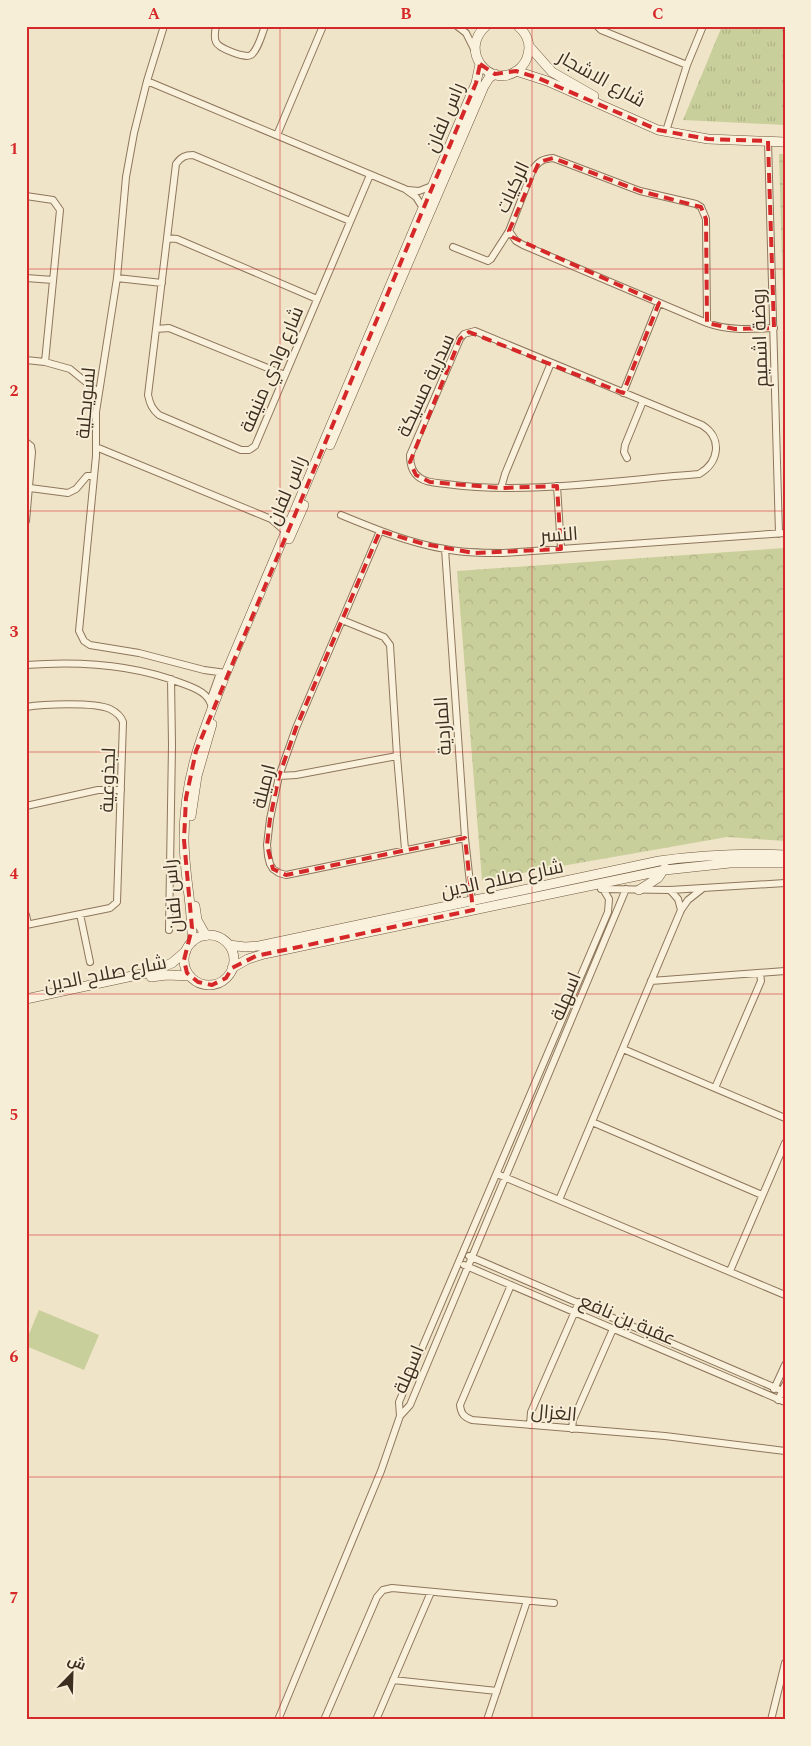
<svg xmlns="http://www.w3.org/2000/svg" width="811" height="1746" viewBox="0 0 811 1746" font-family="Spectral,Cairo,serif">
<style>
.grass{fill:url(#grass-tufts)}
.park{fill:url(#park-crowns)}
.pitch{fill:#c9cf9b}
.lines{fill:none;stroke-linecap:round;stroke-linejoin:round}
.street-casing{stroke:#8d765c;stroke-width:8}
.secondary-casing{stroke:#6f573f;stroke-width:10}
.street{stroke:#faf1dc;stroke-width:6}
.secondary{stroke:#faf1dc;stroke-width:9}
.marked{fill:none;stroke:#d62828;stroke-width:4;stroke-dasharray:10 6;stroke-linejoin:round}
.grid{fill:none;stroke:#d62828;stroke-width:1;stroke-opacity:0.55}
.labels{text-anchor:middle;stroke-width:4;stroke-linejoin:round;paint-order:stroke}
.street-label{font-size:19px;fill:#3d2e20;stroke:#f7eed8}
.neatline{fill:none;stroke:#d62828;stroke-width:2}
.grid-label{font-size:16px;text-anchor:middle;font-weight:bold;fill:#d62828}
</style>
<defs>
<pattern id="grass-tufts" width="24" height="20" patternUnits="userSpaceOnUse" patternTransform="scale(1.25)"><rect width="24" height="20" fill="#c9cf9b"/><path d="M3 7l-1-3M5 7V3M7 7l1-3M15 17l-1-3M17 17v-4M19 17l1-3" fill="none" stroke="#aeb285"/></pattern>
<pattern id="park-crowns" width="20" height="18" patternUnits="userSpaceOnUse" patternTransform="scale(1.25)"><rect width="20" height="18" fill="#c9cf9b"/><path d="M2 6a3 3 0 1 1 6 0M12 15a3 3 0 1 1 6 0" fill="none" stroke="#aeb285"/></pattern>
</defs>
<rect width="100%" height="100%" fill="#f0e4c8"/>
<!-- grass -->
<path class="grass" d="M722,26H785V125L683,120Z"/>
<!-- park -->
<path class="park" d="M779,154H785V368Z
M785,548V841L727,837L482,880L457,571Z"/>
<!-- pitch -->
<path class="pitch" d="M39,1310L99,1335L84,1370L26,1346V1341Z"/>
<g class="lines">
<!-- street casing -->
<g class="street-casing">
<path id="street" d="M164,26L147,81L134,133L126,177L117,278L96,412V456L79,631L84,641L90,645L139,653L204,670L226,673
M216,26C215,31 214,38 216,42C218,48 246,59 251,55C258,50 262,34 265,26
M457,26L466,33L474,49
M597,26L601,30L687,65
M147,81L405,189L416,197L423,208
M666,131L687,65L703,26
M277,135L323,26
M768,141L779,534
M408,190L419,191L432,186
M26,196L53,200L60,210L45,362
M350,221L193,155C185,155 181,157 176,164L148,395C150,404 152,409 159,415L241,450H249L255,446L370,175
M509,231L516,241L523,245L707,323C729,331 751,329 774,328
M167,238L177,239L317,299
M453,247L488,261L491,259L509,231L533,169C539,161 543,159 553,158L640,191L696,204L701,207L706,219L707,323
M26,278L53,280
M117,278L162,283
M156,329L169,328L285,375
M475,331L702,425C723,438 719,463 699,474C618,480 526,495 446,484C438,483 427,483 420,478C412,473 410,464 410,455L460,339L464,334Z
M26,360L45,362L70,369L98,392
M623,393L659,303
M26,442L31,446L32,452L26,521
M96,447L271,519L290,521
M627,458L624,452L625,445L643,401
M557,486L561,549
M30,488L68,493L76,489L87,476H93
M501,488L505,474L551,363
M341,515C375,529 409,543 445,549C464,553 483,553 503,553L785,533
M271,519L286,532
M380,531L296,728L279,776L270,819L267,845L268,856L270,864L273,869L279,873L286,875L465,838
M445,549L465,838L473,910
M342,620L384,637L390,645L397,756L405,849
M26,665C78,661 132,664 181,683C189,686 199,689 205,695C209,699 211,703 212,708
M210,701L220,673
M26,707C43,704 95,702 110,709C116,712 121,716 123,722L117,902L110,908L26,925
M279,776L296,775L397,756
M26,806L98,790H121
M601,889L670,890L785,883
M603,889L609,899L608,912L399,1402L400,1416L410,1405L626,889
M670,890L678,899L681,910
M80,914L90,962
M26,915L28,924
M169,930L172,745L171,679
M651,981L785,971
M623,1049L785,1118
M715,1088L761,981L760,973
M592,1122L762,1195
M497,1174L785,1295
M559,1200L681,910L688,900L702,889
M469,1256L785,1392
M464,1265L785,1402
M730,1271L785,1143
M511,1285L460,1405C461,1414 464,1417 472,1420L665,1436L785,1451
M774,1389L785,1365
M778,1400L785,1385
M530,1425L531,1412L579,1302
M572,1429L573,1420L613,1329
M393,1680L497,1691
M278,1720L381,1471L400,1416
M324,1720L377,1597L383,1590L392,1588L554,1603
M376,1720L431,1592
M487,1720L527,1601
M771,1720L785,1663"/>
</g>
<!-- secondary casing -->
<g class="secondary-casing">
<path id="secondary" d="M486,26C458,50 490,91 518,70C523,66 527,60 528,54C531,43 526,33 518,26
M529,46L552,72L594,96
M516,71L547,81L658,130L708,139L785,142
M330,445L484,86L489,78L495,74
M289,539L304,505
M191,816L197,776L212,724
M639,890L658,878L665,868
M195,906L197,920L206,936
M184 960a25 25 0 1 1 50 0a25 25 0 1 1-50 0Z
M192,942C193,908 184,874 184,839C184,775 203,732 226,673L476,83L480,64
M229,945L245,947L259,946L659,861C701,855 743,853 785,855
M232,968L248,959L264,954L665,870L730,863H785
M151,977L167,975L190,976
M26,999L151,972L172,963L186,951"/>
</g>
<!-- street -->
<use href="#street" class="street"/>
<!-- secondary -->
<use href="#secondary" class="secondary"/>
</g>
<!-- marked area -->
<path class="marked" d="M480,64L495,74L516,71L538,78L658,130L708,139L768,141L774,328L735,329L707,323L706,219L701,207L640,191L553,158L539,162L509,231L512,237L659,303L623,393L469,332L460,339L410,462L416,475L430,482L501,488L557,486L561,549L474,553L424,544L380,531L296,728L279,776L270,819L267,845L273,869L286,875L465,838L473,910L256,956L232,968L226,978L212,985L198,982L187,973L184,960L192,928L184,840L186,798L196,751L476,83Z"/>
<!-- grid -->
<path class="grid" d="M280,26V1720M532,26V1720M26,269H785M26,511H785M26,752H785M26,994H785M26,1235H785M26,1477H785"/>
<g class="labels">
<!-- street labels -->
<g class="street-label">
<text transform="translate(602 78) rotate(29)" y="7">شارع الاشجار</text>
<text transform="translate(444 117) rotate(-67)" y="7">راس لفان</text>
<text transform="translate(512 187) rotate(-65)" y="7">الركيات</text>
<text transform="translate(759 338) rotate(-92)" y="7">روضة اشميم</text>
<text transform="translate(271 369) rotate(-67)" y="7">شارع وادي منيفة</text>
<text transform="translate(425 385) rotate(-65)" y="7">سدرية مسيكة</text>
<text transform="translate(85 403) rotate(-85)" y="7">لسويحلية</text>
<text transform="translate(286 490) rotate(-67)" y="7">راس لفان</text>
<text transform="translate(559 534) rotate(-4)" y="7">النسر</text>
<text transform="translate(442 726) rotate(-94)" y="7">الماردية</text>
<text transform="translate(107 780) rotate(-88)" y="7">لجذوعية</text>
<text transform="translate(263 786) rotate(-76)" y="7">ارميلة</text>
<text transform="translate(502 878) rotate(-12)" y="7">شارع صلاح الدين</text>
<text transform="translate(172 896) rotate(-95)" y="7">راس لفان</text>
<text transform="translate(105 973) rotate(-11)" y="7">شارع صلاح الدين</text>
<text transform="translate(565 996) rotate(-67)" y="7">اسهلة</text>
<text transform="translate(628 1319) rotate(23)" y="7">عقبة بن نافع</text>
<text transform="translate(408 1369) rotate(-67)" y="7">اسهلة</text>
<text transform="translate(554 1412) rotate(5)" y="7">الغزال</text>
</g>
</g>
<!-- border -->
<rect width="811" height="1746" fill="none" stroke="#f7eed8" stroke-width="55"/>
<!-- north arrow -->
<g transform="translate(72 1674) rotate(23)" stroke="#f7eed8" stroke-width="4" paint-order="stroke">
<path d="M0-4L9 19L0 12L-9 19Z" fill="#3d2e20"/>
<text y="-8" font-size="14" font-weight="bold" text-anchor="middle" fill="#3d2e20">ش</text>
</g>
<rect x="28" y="28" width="756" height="1690" class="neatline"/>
<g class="grid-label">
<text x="154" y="19">A</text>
<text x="406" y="19">B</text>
<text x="658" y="19">C</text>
<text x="14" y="154">1</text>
<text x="14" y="396">2</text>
<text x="14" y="637">3</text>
<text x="14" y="879">4</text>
<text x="14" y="1120">5</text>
<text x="14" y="1362">6</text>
<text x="14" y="1603">7</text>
</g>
</svg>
